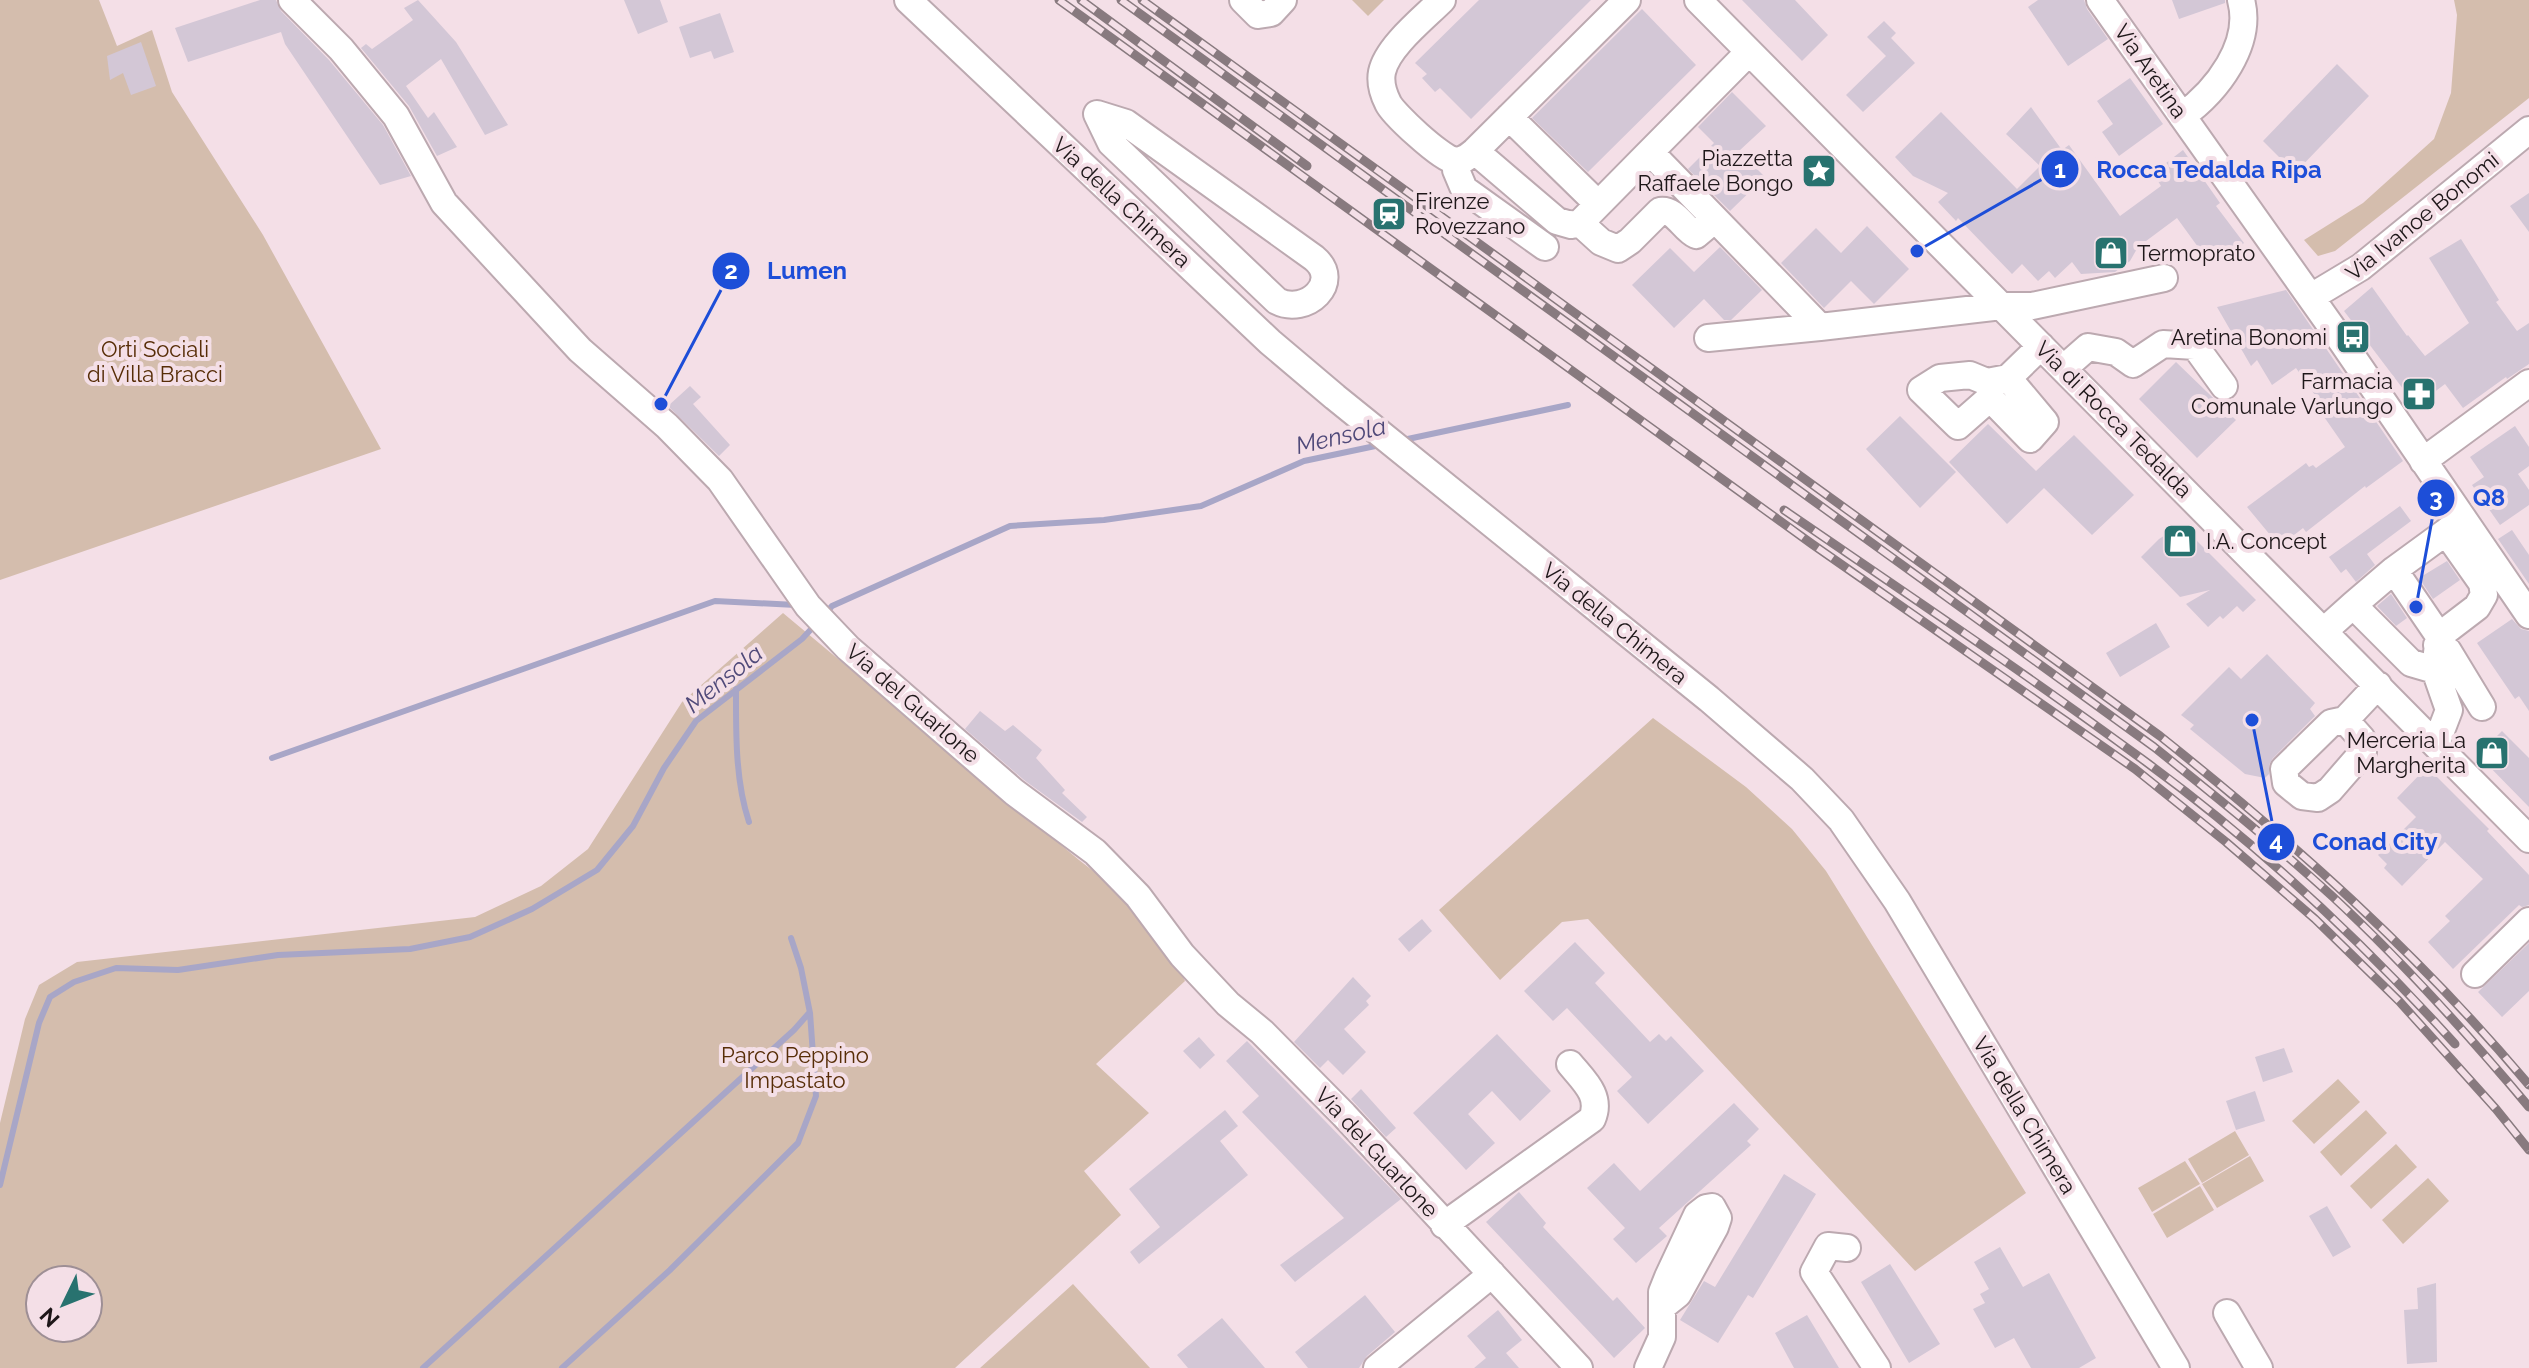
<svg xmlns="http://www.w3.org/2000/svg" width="2529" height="1368" viewBox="0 0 2529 1368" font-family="Raleway,sans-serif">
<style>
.green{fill:#d4bdad;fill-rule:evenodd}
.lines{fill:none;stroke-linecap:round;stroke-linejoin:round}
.stream{stroke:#a8a6c7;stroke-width:6}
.building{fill:#d3c7d6}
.minor-casing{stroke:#bca9b0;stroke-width:30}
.minor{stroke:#fff;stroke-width:26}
.rail-casing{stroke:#887a7f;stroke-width:9}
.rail{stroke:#f4dfe7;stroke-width:6;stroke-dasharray:18;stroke-linecap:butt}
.labels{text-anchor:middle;stroke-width:8;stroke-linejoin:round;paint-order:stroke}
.street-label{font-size:22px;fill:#1e1719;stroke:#f4dfe7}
.poi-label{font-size:22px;fill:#1e1719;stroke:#f4dfe7;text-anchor:end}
.park-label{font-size:22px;fill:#572d07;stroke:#f4dfe7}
.water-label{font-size:24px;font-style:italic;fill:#4f4979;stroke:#f4dfe7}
.leader{fill:none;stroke:#1d4ed8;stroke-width:3}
.callout-dot{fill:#1d4ed8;stroke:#f4dfe7;stroke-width:3}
.mark-label{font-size:24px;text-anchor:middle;font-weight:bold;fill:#fff}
.callout-label{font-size:24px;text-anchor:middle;font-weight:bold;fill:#1d4ed8;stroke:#f4dfe7;stroke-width:8;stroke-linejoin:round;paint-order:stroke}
</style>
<rect width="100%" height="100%" fill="#f4dfe7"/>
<!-- green -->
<path class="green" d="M0,0H99L117,46L152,30L172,92L263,235L381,449L0,580Z
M1352,0H1384L1368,16Z
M2454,0H2529V98L2335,251L2318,256L2304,240L2363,203L2434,139L2451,93L2457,15Z
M783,613L1079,860L1155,919L1185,981L1096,1064L1149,1113L1084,1171L1121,1215L955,1368H0V1123L25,1019L39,985L77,962L475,917L541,886L588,849L682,702ZM40,1280H88V1328H40Z
M1653,718L1746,787L1792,829L1826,871L2026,1193L1915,1271L1588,919L1562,922L1500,980L1439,910Z
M2338,1079L2360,1102L2314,1144L2292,1121Z
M2366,1110L2387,1133L2341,1176L2320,1152Z
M2235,1131L2249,1155L2202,1183L2188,1159Z
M2396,1144L2417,1167L2371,1209L2350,1186Z
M2250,1156L2264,1181L2217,1208L2202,1184Z
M2185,1161L2200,1184L2152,1212L2138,1188Z
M2428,1178L2449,1201L2403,1244L2382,1220Z
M2200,1186L2214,1210L2167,1238L2153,1214Z
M1073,1284L1150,1368H980Z"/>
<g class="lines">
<!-- stream -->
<path class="stream" d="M1403,440L1568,405
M825,614L832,606L1010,526L1104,520L1201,506L1304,461L1380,445
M736,689C736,732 735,780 749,822
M272,758L715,601L796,605
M0,1185L39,1023L50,997L74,982L116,968L178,970L278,955L410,949L470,937L532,909L597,870L633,826L664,768L696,721L802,639L815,625
M423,1368L794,1030L809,1013
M562,1368L670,1270L798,1143L816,1096L810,1013L801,968L791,938"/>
</g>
<!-- building -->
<path class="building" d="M260,0H276L281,11L329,60L383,125L411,176L380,185L285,44L281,32L188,62L175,28Z
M418,0L456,42L508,125L485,135L441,59L406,86L428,118L434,112L457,147L437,156L409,106L361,48L366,44L372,49L413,20L404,8Z
M624,0H660L668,22L638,34Z
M1479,0H1591L1471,119L1440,88L1435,92L1422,78L1427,74L1415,63Z
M1742,0H1795L1828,35L1802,61Z
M2038,0H2084L2087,9L2108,39L2068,66L2028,7Z
M2172,0H2225V3L2179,19Z
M1642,9L1696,65L1588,172L1532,118Z
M720,13L734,52L714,59L711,51L690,58L679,27Z
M1884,21L1896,33L1891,38L1915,63L1863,112L1846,95L1886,56L1867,37Z
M141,42L156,86L131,95L123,73L110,80L107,56Z
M2337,64L2369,96L2295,173L2263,141Z
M2130,78L2163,124L2119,156L2102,132L2113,124L2097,101Z
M1732,92L1766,126L1739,151L1765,177L1730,211L1688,169L1714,143L1698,127Z
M2031,107L2062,150L2069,145L2120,216L2161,186L2153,173L2183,150L2220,203L2216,206L2244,243L2230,254L2206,258L2177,218L2138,247L2130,261L2115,272L2081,274L2072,262L2055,278L2049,271L2038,281L2022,264L2012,274L1958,218L1956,221L1938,202L1948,193L1913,176L1895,157L1941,112L2017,189L2040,166L2006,134Z
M2529,193V232L2510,206Z
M1867,226L1909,269L1874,304L1851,281L1824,308L1781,263L1816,228L1841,253Z
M2461,239L2499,300L2496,302L2517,331L2529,323V364L2507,379L2506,377L2463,408L2445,384L2416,406L2344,311L2372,287L2407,336L2408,335L2425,356L2469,323L2429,258Z
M1720,247L1762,290L1731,320H1724L1704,299L1674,328L1632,285L1670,248L1694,272Z
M2286,290L2403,461L2366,488L2365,486L2306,532L2303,528L2283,544L2274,534L2271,536L2247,507L2306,463L2309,467L2313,465L2316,468L2345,447L2320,411L2324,408L2296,368L2272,385L2257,360L2251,366L2217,307Z
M2176,362L2236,420L2197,458L2139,399Z
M690,386L701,397L693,404L730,445L719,456L668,406Z
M1900,416L1956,472L1920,508L1866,449Z
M1988,424L2036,471L2074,435L2134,495L2092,535L2044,488L2007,524L1949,462Z
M2515,426L2529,447V466L2518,474L2529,490V505L2500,525L2472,485L2484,477L2470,457Z
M2400,506L2411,521L2367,554L2375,565L2356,582L2346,569L2341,573L2329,557Z
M2181,525L2256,600L2243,612L2237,606L2223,619L2220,616L2208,627L2186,604L2210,590L2180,597L2141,557L2159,539Z
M2512,530L2529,555V584L2498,539Z
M2447,561L2460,580L2433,599L2419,578Z
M2391,594L2407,618L2396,626L2377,606Z
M2512,619L2521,629L2529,631V711L2519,696L2515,699L2477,643Z
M2156,623L2170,647L2120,677L2106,653Z
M2267,654L2315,703L2310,709L2315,716L2273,758L2269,765V774L2265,778L2245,774L2190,729L2194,725L2181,715L2229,667L2241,679Z
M980,711L1005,731L1013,725L1042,750L1036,758L1065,790L1062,793L1087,817L1082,822L1024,780L965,729Z
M2502,731L2529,758V807L2478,755Z
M2427,767L2489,829L2487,831L2529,875V905L2522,907L2519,905L2453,969L2428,942L2450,921L2445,916L2483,879L2445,842L2402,886L2384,868L2387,864L2378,855L2416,817L2397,798Z
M1422,919L1432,931L1409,952L1398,939Z
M1575,942L1605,973L1595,983L1650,1042L1659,1034L1666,1041L1671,1036L1704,1071L1648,1124L1617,1091L1632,1077L1567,1008L1553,1021L1524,991Z
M2529,943V991L2502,1017L2478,992Z
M1353,977L1371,996L1366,1001L1369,1005L1344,1029L1366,1052L1343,1075L1328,1060L1320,1068L1294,1042Z
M1497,1034L1551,1091L1520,1121L1492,1091L1468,1114L1495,1143L1466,1170L1413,1113Z
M1199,1037L1215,1055L1200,1069L1183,1051Z
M1247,1041L1401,1199L1295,1282L1280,1265L1344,1218L1242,1112L1259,1096L1226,1061Z
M2284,1048L2293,1072L2263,1082L2255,1057Z
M1361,1089L1396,1128L1386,1137L1351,1099Z
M2255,1091L2265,1121L2236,1130L2226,1101Z
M1734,1103L1759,1129L1747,1141L1751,1145L1659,1228L1667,1236L1636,1263L1613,1239L1625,1228L1587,1188L1614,1163L1640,1191Z
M1225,1110L1238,1126L1220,1141L1248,1175L1139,1264L1130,1252L1160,1227L1129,1189Z
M1784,1174L1816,1194L1753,1298L1748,1295L1718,1343L1680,1320L1704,1281L1715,1287Z
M1519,1192L1546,1223L1543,1227L1613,1301L1617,1297L1645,1328L1614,1358L1486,1222Z
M2327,1206L2351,1247L2333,1257L2309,1216Z
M2000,1247L2023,1287L2049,1273L2096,1358L2079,1368H2031L2014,1338L1995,1348L1973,1309L1985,1303L1980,1294L1989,1289L1974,1262Z
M1890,1264L1940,1344L1909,1363L1861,1282Z
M2436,1283L2437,1362L2407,1364L2404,1310L2418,1309L2417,1288Z
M1365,1295L1395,1332L1367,1356L1359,1368H1308L1295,1352Z
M1498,1310L1522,1340L1506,1353L1519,1368H1474L1486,1358L1467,1336Z
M1807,1315L1839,1368H1794L1775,1333Z
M1222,1318L1265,1368H1188L1177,1355Z"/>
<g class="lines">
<!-- minor casing -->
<g class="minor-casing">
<path id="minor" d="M292,0L341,49L396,116L444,203L580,350L667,426L720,480L808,606L848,648L1014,792L1095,852L1138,896L1182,955L1228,1004L1262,1032L1344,1115L1579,1368
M908,0L1270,342L1335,397L1709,699L1802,779L1841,820L1897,901L2176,1368
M1243,0L1258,15L1271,13L1283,0
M1442,0C1424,18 1387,47 1382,72C1380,82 1383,93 1388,103C1393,114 1441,158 1453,160C1462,162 1468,157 1475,151L1627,0
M1698,0L2529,839
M2100,0L2343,343L2529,615
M1749,52L1650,152L1820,327L2002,306H2032L2164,278
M1097,114L1126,123L1314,258C1343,282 1306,316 1277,301L1111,143Z
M2182,116C2217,91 2253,44 2241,0
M1509,117L1598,204
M1475,151L1557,221L1571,225L1580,223L1650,152
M1457,161L1456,170L1464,189L1545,247
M1580,223L1601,242L1618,249L1630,241L1660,211C1676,209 1683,229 1696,235L1715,219
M2311,297L2361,267L2529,130
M1708,338L1820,327
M2064,368L2088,347L2116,352L2133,364L2163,344L2195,346L2224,386
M2008,378L1987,382L1970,375L1940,378L1921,390L1958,426L1990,398L2030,439L2045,422L2008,378L2041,346
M2423,461L2529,383
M2353,605L2394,570
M2324,631L2353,605L2411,663L2435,670L2449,710L2436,744
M2439,636L2394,570L2446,532
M2437,645L2448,651L2482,707
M2435,670L2439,636L2477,607L2484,595L2482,583L2446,532L2462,519
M2345,720L2362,739L2363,752L2330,790L2318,798L2302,796L2286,783L2284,769L2331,723L2345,720L2378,685
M2475,974L2529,921
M1444,1225L1592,1119C1602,1096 1584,1081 1570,1064
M1847,1248L1828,1246L1814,1272L1877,1368
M2227,1313L2259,1368
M1377,1368L1492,1274
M1648,1368L1662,1337V1292L1668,1277L1697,1215L1706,1208L1712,1207L1718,1218L1715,1227L1678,1294L1663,1306"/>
</g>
<!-- minor -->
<use href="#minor" class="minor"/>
<!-- rail casing -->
<g class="rail-casing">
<path id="rail" d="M1059,0L1812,544L2135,769L2226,842L2315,919L2399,1001L2496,1109L2529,1150
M1081,0L1307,166
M1121,0L2154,747C2214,795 2275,844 2332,896C2403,962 2467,1033 2529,1107
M1142,0L2160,736C2294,843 2418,953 2529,1085
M1784,510C1904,592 2025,673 2142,759C2256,842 2361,940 2455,1044"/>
</g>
<!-- rail -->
<use href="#rail" class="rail"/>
</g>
<!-- icons -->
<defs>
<g id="sight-square" transform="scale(1.8)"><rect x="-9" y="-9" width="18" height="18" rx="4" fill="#28726f" stroke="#f4dfe7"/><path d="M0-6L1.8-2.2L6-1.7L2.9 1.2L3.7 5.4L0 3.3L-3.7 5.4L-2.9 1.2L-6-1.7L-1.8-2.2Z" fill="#fff"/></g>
<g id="station-square" transform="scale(1.8)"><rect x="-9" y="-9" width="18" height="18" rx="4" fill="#28726f" stroke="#f4dfe7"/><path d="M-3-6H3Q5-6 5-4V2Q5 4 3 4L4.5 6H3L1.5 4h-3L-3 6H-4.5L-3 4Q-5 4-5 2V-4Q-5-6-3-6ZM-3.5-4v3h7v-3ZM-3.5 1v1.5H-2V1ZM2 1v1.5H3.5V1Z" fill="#fff"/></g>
<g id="shop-square" transform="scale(1.8)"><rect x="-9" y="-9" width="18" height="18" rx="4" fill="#28726f" stroke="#f4dfe7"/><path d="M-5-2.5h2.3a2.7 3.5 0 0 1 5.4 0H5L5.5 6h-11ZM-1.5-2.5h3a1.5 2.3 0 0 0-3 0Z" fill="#fff"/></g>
<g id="bus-square" transform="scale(1.8)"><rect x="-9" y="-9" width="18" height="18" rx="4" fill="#28726f" stroke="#f4dfe7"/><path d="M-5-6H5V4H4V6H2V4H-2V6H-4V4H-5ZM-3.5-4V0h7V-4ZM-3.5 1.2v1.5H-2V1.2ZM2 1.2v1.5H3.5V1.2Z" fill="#fff"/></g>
<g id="pharmacy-square" transform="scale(1.8)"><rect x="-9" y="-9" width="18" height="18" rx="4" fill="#28726f" stroke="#f4dfe7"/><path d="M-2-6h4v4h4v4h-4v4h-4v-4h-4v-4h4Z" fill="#fff"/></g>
</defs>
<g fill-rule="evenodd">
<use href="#sight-square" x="1819" y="171"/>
<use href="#station-square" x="1389" y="214"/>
<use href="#shop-square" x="2111" y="253"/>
<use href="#bus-square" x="2353" y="337"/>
<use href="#pharmacy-square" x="2419" y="394"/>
<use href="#shop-square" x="2180" y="541"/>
<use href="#shop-square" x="2492" y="753"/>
</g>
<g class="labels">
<!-- street labels -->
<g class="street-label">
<text transform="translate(2151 71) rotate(55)" y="8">Via Aretina</text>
<text transform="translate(1122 202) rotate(43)" y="8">Via della Chimera</text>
<text transform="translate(2422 216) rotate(-39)" y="8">Via Ivanoe Bonomi</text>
<text transform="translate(2114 419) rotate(45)" y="8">Via di Rocca Tedalda</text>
<text transform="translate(1615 623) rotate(39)" y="8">Via della Chimera</text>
<text transform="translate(913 703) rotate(41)" y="8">Via del Guarlone</text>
<text transform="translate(2025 1115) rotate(59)" y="8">Via della Chimera</text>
<text transform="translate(1377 1152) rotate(47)" y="8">Via del Guarlone</text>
</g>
<!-- poi labels -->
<g class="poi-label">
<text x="1793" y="166">Piazzetta<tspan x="1793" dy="25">Raffaele Bongo</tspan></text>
<text x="1415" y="209" text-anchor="start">Firenze<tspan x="1415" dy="25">Rovezzano</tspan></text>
<text x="2137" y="261" text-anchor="start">Termoprato</text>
<text x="2327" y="345">Aretina Bonomi</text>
<text x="2393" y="389">Farmacia<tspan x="2393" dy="25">Comunale Varlungo</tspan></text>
<text x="2206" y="549" text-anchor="start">I.A. Concept</text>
<text x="2466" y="748">Merceria La<tspan x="2466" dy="25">Margherita</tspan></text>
</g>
<!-- park labels -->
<g class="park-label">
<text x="155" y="357">Orti Sociali<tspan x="155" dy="25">di Villa Bracci</tspan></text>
<text x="795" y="1063">Parco Peppino<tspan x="795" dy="25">Impastato</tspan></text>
</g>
<!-- water labels -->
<g class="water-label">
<text transform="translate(1341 436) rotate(-13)" y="8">Mensola</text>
<text transform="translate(724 679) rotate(-39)" y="8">Mensola</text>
</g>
</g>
<!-- callouts -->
<path class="leader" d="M1917 251L2060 169M661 404L731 271M2416 607L2436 498M2252 720L2276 842"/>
<g class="callout-dot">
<circle cx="1917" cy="251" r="8"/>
<circle cx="661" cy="404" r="8"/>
<circle cx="2416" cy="607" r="8"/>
<circle cx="2252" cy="720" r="8"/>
<circle cx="2060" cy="169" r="20"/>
<circle cx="731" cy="271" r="20"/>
<circle cx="2436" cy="498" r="20"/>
<circle cx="2276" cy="842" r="20"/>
</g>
<g class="mark-label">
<text x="2060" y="178">1</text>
<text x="731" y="279">2</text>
<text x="2436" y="506">3</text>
<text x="2276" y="850">4</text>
</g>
<g class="callout-label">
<text x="2209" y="178">Rocca Tedalda Ripa</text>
<text x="807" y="279">Lumen</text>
<text x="2489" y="506">Q8</text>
<text x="2375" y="850">Conad City</text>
</g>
<!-- north arrow -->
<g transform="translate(64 1304) rotate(227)"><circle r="38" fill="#f4dfe7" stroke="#9e8f95" stroke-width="2"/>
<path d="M0-6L14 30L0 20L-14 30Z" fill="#28726f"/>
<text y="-12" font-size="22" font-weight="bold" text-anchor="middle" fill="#1e1719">N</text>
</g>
</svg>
